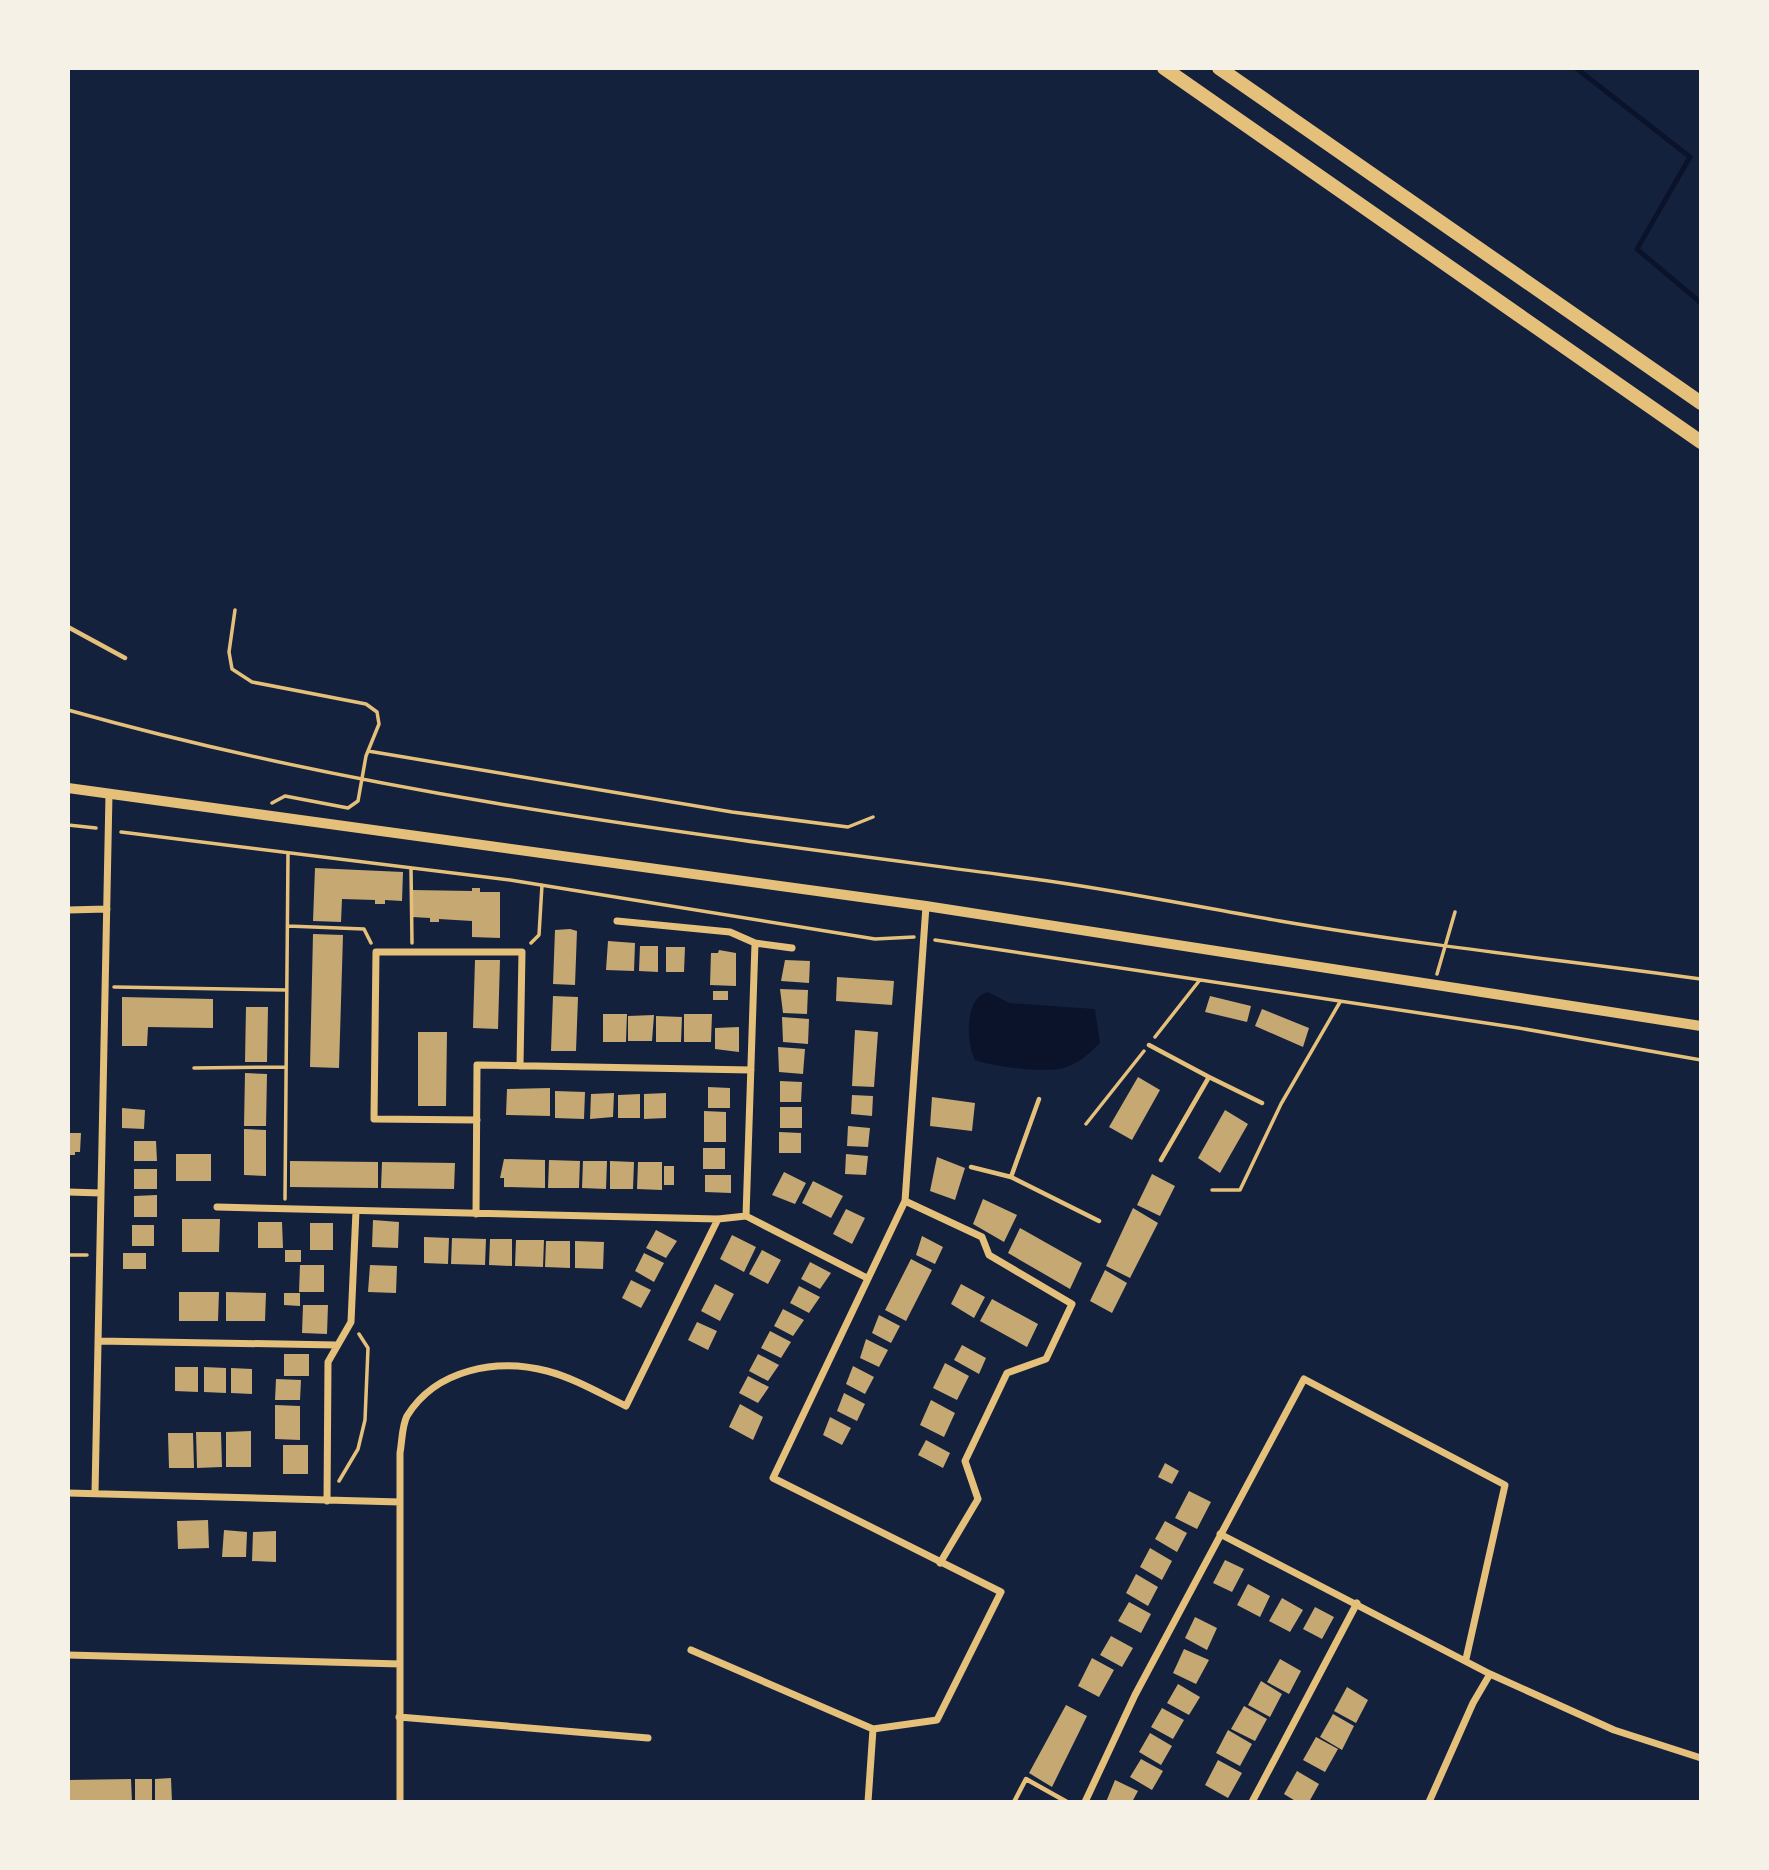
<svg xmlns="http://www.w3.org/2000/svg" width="1769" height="1870" viewBox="0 0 1769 1870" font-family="Poppins,sans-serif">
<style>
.water{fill:#0b132b}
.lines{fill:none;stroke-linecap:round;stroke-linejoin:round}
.stream{stroke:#0b132b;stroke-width:5}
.building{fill:#c6a872}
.path{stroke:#e5c07b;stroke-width:3.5}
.service{stroke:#e5c07b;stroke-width:4.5}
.minor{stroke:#e5c07b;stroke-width:7}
.tertiary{stroke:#e5c07b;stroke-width:10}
.trunk{stroke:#e5c07b;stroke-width:14}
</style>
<rect width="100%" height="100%" fill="#14213d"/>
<!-- water -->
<path class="water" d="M988,992L1009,1003L1095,1009L1100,1043C1089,1054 1079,1063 1064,1068C1045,1073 993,1067 975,1060C966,1043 964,997 988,992Z"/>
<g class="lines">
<!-- stream -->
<path class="stream" d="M1576,68L1690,157L1637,249L1701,303"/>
</g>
<!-- building -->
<path class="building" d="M315,868L403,872L402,901L385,900V904H375V900L342,899L341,922L313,921Z
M472,888H480V892H500V938L472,937V921L439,919V922H430V918L412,917V890L472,891Z
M570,929L577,931L575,985L553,984L555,930Z
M313,934L343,935L339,1068L310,1067Z
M608,941L635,943L634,971L606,970Z
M640,946H658V972L639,971Z
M666,947H685L684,972H666Z
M719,950L736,953V986L710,985L711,953H718Z
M475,960H500L498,1029L473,1028Z
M785,960L810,961L809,983L781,981Z
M837,977L894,981L892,1005L836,1001Z
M780,989L808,990L807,1014L783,1013Z
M713,991H728V1000H713Z
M553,996L578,997L576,1051H551Z
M1210,996L1251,1006L1247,1022L1205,1012Z
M122,997L213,999V1028L148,1027L147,1046H122Z
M246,1007H268L267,1062H245Z
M1262,1009L1309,1028L1303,1047L1255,1026Z
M603,1014H627L626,1042H603Z
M684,1014H712L711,1042H684Z
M654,1015L652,1041H628V1016Z
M656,1016L682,1017L681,1042H656Z
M782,1017L809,1019L808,1044L783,1042Z
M739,1027V1052L715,1049V1028Z
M855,1030L878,1032L874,1087L852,1086Z
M418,1032H447L446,1106H418Z
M778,1047L805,1049L803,1074L779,1072Z
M245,1073L267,1074L266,1126H244Z
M1138,1077L1160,1090L1132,1140L1109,1127Z
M780,1081L802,1082L801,1102H780Z
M708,1087L730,1088V1108H708Z
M550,1088V1116L506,1115L507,1089Z
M555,1091L585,1092L584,1119L555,1118Z
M614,1093L613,1117L590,1119L591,1094Z
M666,1093V1118L644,1119V1094Z
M640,1094V1118H618V1095Z
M852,1095L873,1096L872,1116L851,1114Z
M932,1097L975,1103L972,1131L930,1126Z
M780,1107H802V1128H780Z
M122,1108L145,1110L144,1129L122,1128Z
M1225,1110L1248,1124L1220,1173L1198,1158Z
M704,1111L726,1112V1142H704Z
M848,1126L870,1128L868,1147L847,1146Z
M244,1129L266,1130V1176L244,1175Z
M779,1132L801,1133V1153H779Z
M68,1133H81L80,1152H75V1155H68Z
M134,1141H156L157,1161H134Z
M703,1148H725V1169H703Z
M176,1154H211V1181H176Z
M846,1154L868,1156L866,1175L845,1174Z
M937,1157L965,1168L955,1200L930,1191Z
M504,1159L545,1160V1188L504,1187V1178H500Z
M549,1160L580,1161L579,1188H548Z
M290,1161L378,1162V1188L290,1187Z
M583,1161H607L606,1189L582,1188Z
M610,1161L634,1162L633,1189H610Z
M382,1162L455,1163L454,1189L381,1188Z
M638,1162H662V1190L637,1189Z
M664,1166H674V1185H664Z
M134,1169H157V1189H134Z
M784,1172L806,1183L795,1204L772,1195Z
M1152,1174L1175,1186L1160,1216L1137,1205Z
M705,1175H731V1193L705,1192Z
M813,1181L843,1196L831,1218L802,1203Z
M157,1195V1217H134V1196Z
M983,1199L1017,1215L1004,1242L973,1224Z
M1133,1208L1158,1223L1130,1278L1106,1266Z
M846,1209L865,1218L852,1244L833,1234Z
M182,1219H220L219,1252H182Z
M373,1220L399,1222L398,1248L372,1247Z
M258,1222H282L283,1248H258Z
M310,1223H333V1250H310Z
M132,1225H154V1246H132Z
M1020,1228L1082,1263L1070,1289L1008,1253Z
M656,1230L677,1241L666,1258L646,1248Z
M732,1235L756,1247L744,1272L720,1259Z
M922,1236L943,1247L935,1264L916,1255Z
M424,1237L449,1238L448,1264L424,1263Z
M452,1238L486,1239L485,1265L451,1264Z
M490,1239H512V1266L489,1265Z
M516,1240H544L543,1267L515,1266Z
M546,1241H570V1268L545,1267Z
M575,1241L604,1242L603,1269L575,1268Z
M285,1250H301V1262H285Z
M762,1250L781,1260L768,1284L749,1274Z
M123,1253H146V1269H123Z
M644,1253L664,1263L654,1282L635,1271Z
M911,1259L932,1270L906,1321L885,1310Z
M810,1262L831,1273L820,1289L801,1279Z
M300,1265H324V1292H299Z
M370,1265L397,1266L396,1293L368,1292Z
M1105,1270L1127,1283L1112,1313L1090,1301Z
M631,1280L651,1290L641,1308L622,1298Z
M715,1284L734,1294L720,1321L701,1311Z
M961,1284L985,1297L974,1318L951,1304Z
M799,1286L820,1297L809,1313L790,1303Z
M179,1292H219L218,1321H179Z
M226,1292L266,1293L265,1321H226Z
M284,1293H300V1306L284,1305Z
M992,1299L1038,1324L1027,1347L980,1321Z
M303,1305H328L327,1334L302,1333Z
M783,1309L804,1320L793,1336L774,1326Z
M879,1315L900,1326L891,1343L872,1333Z
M697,1322L717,1331L708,1350L688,1340Z
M770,1331L791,1342L781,1358L761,1348Z
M866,1339L888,1350L879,1367L860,1358Z
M962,1345L986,1358L979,1374L954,1360Z
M284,1354H309V1376H284Z
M758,1354L779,1365L768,1381L749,1371Z
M945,1363L969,1376L957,1400L933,1388Z
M853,1366L874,1377L865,1394L846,1384Z
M175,1367H198V1392L175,1391Z
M204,1367L226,1368V1393L204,1392Z
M231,1368L252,1369V1394L231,1393Z
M748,1376L769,1387L758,1403L739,1393Z
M276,1379L301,1380L300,1400H275Z
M844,1393L865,1404L857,1421L837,1411Z
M931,1400L955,1413L944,1437L920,1425Z
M740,1404L763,1417L753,1440L729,1427Z
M275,1405L300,1406V1440L275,1439Z
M830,1417L851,1428L842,1445L823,1435Z
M251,1431V1467H226V1432Z
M196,1432H221L222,1467L197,1468Z
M168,1433H193L194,1468H169Z
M926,1440L950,1453L943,1468L918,1455Z
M283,1445H308V1474H283Z
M1165,1463L1179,1471L1172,1484L1158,1477Z
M1189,1491L1211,1502L1197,1529L1175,1518Z
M208,1520L209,1548L178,1549L177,1521Z
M1165,1521L1187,1533L1177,1552L1155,1539Z
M224,1530L247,1532L246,1557H222Z
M276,1531V1562L252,1561L253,1532Z
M1150,1548L1172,1561L1162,1580L1140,1567Z
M1225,1560L1244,1569L1232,1592L1213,1583Z
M1136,1574L1158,1587L1148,1606L1126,1593Z
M1248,1584L1270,1596L1260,1617L1237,1605Z
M1282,1598L1303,1610L1290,1632L1269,1621Z
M1129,1602L1151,1614L1141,1633L1118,1621Z
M1315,1607L1334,1617L1322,1639L1303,1629Z
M1195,1617L1217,1628L1207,1650L1185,1638Z
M1111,1636L1133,1648L1122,1667L1100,1655Z
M1184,1649L1209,1660L1196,1684L1173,1673Z
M1092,1658L1114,1670L1099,1697L1078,1686Z
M1280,1659L1301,1671L1289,1694L1267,1682Z
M1261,1681L1282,1694L1270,1717L1248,1705Z
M1178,1684L1200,1697L1189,1715L1167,1703Z
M1347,1687L1368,1700L1356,1723L1334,1711Z
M1066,1705L1087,1716L1052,1787L1029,1773Z
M1244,1706L1267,1719L1255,1741L1231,1729Z
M1162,1708L1184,1720L1173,1739L1151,1727Z
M1333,1714L1354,1726L1342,1750L1320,1737Z
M1228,1730L1252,1744L1240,1766L1216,1753Z
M1150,1733L1172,1746L1161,1765L1139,1752Z
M1316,1737L1338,1749L1325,1772L1303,1760Z
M1141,1759L1163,1771L1152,1790L1130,1777Z
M1218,1760L1242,1773L1228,1798L1205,1785Z
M1297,1771L1319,1784L1309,1802H1297L1284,1794Z
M171,1778L172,1802H155V1779Z
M131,1779L132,1802H68V1780Z
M135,1779H152V1802H135Z
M1115,1780L1138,1791L1132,1802H1106Z"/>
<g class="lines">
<!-- path -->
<path class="path" d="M235,610L229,652L232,669L252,682L366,704L377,712L379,724L366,756L358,801L348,808L285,796L272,803
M68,710C383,799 710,836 1034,879C1117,890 1198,907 1280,921C1420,945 1561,960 1701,979
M368,751L732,812L848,827L873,817
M68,825L96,828
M121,832L510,880L875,939L914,937
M411,869L412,943
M288,926L364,929L371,943
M935,940L1519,1028L1701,1060
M531,943L539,935L542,885
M1437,974L1455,912
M114,987L287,990
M1155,1037L1199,981
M194,1068L286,1067
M1086,1124L1144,1051
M1212,1190H1240L1281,1104L1340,1002
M285,1199L288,854
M68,1255H87
M339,1481L358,1449L365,1420L368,1348L359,1334"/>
<!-- service -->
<path class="service" d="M68,627L125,658
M1149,1045L1209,1077
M1039,1099L1011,1177L1099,1221
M1161,1160L1209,1077L1262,1103
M971,1167L1011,1177
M1014,1802L1026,1779L1067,1802"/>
<!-- minor -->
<path class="minor" d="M68,910L107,909
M617,921L730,932L755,943L792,948
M477,1120L374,1119L376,952H522L520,1066
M68,1192L101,1193
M905,1201L982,1237L989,1255L1072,1304L1046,1359L1007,1373L965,1461L978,1499L940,1563
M217,1207L718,1219L746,1216L867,1278
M476,1214L477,1065L751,1070
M746,1216L755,943
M98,1341L337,1345
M68,1493L400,1502
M95,1493L109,794
M327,1501L328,1362L351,1322L356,1211
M1220,1534L1490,1674L1614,1730L1701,1758
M691,1650L873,1729L937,1720L1001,1592L773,1478L905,1201L926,906
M68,1655L400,1664
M399,1717L648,1738
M400,1802V1453C402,1442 402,1425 407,1416C436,1369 497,1358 547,1371C574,1378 601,1394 626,1406L718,1219
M868,1802L873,1729
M1085,1802L1135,1695L1304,1379L1505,1485L1466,1659
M1252,1802L1357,1603
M1429,1802L1473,1703L1490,1674"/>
<!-- tertiary -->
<path class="tertiary" d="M68,788L926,906L1701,1026"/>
<!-- trunk -->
<path class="trunk" d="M1164,68L1701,442
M1219,68L1701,403"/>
</g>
<!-- border -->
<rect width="1769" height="1870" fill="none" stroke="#f6f1e7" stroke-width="140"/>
</svg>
